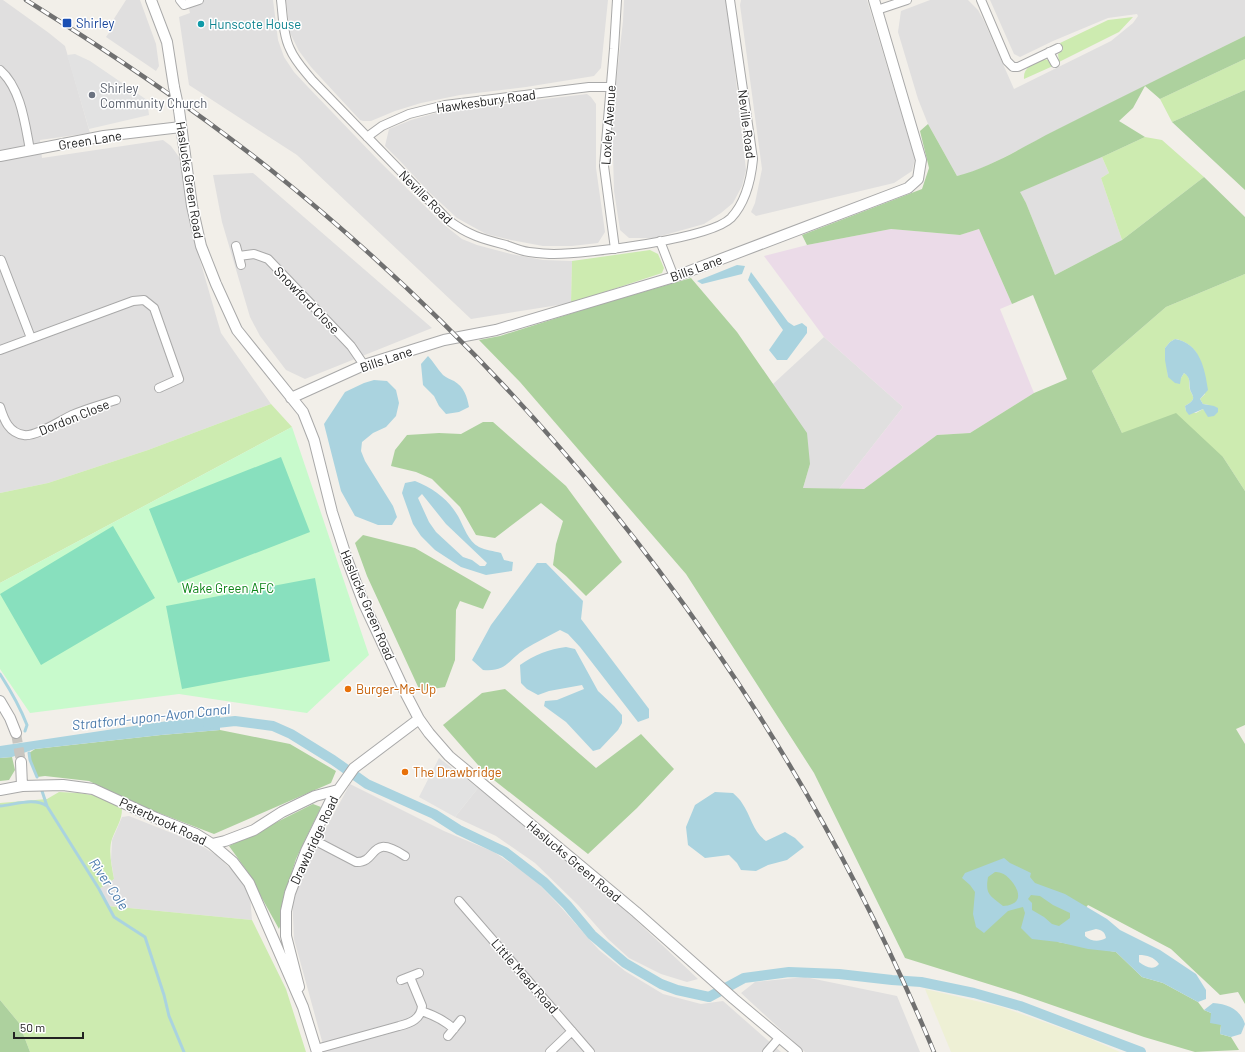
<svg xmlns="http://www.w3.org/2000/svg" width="1245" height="1052" viewBox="0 0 1245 1052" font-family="Barlow,sans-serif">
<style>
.residential{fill:#e0dfdf}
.industrial{fill:#ebdbe8}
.farmland{fill:#eef0d5}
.grass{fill:#cdebb0;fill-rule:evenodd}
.forest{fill:#add19e}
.park{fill:#c8facc}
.pitch{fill:#88e0be}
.parking{fill:#e2e2e2}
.water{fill:#aad3df;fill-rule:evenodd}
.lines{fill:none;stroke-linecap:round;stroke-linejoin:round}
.stream{stroke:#aad3df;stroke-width:3}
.canal{stroke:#aad3df;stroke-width:10}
.tertiary-tunnel{stroke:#c8c6c1;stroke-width:10;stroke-dasharray:10 5;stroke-linecap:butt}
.minor-casing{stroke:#a9a9a9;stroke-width:10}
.tertiary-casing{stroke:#a9a9a9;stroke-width:12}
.minor{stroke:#fff;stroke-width:8}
.tertiary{stroke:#fff;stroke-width:10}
.rail-casing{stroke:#707070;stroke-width:4.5}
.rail{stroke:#fff;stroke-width:3;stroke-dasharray:9;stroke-linecap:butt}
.tertiary-bridge-casing{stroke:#a9a9a9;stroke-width:12;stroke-linecap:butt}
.tertiary-bridge{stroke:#fff;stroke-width:10}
.transit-dot{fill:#1a4fb4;stroke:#fff;stroke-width:1.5}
.culture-dot{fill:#0f9aa8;stroke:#fff;stroke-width:1.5}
.worship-dot{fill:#6b7280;stroke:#fff;stroke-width:1.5}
.food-dot{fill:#e8710a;stroke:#fff;stroke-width:1.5}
.labels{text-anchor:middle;stroke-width:3;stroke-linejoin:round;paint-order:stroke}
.transit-label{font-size:13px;fill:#164399;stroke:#fff;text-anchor:start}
.culture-label{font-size:13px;fill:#0d838f;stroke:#fff;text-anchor:start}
.worship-label{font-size:13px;fill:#5b616d;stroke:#fff;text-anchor:start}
.street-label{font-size:13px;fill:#222;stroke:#fff}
.park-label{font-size:13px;fill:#0c8416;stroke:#fff}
.food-label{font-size:13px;fill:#c56008;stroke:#fff;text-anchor:start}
.water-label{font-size:14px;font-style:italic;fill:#4a7aab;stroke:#fff}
</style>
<rect width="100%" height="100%" fill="#f2efe9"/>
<!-- residential -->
<path class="residential" d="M0,0H3L49,33L65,46L90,133L40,140L42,158L163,140L171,146L179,157L193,236L221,333L271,404L148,450L48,483L0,493Z
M126,0H140L156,44L159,66L156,71L106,37L111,30L108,28Z
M187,0H273L278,40L284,57L294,72L308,87L380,162L443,224L462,239L477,245L511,254L543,260L572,261L571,303L471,319L297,155L189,85L179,17L190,13Z
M286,0H608L601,68L594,76L526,87L460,95L421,103L395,111L371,121H363L360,120L311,67L299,51L290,33Z
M624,0H727L746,170L742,186L733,203L721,213L704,224L654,238H629L620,230L614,191L612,118L623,21Z
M741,0H867L915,159L912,171L894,183L756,216L751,212L755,203L762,169L740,5Z
M930,0H968L978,10L984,21L1014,89L1111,41L1133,23L1138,16L1137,14L1108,18L1053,41L1020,57L1014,54L990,0H1245V36L1055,131L1001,159L971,173L957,176L928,124L918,99L898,32L901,11Z
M587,94L591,97L596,104V168L605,232L598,243L572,246H543L511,240L486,234L457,218L429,192L400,161L385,146L389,129L411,120L436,113L528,101Z
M1102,157L1109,173L1101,178L1122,240L1055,275L1026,203L1019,192Z
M253,173L432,328L305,379L286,370L260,336L250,317L222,222L213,175Z
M824,337L903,407L839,489L803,488L810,464L773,384Z
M350,784L444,831L494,852L533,878L558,904L599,950L625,971L663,994L701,1004L723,1001L781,1052H325L294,939L292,894L319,841Z
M478,788L537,835L605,891L698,979L687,982L661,974L629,958L608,939L578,905L535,863L496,836L455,817Z
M129,816L197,843L216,855L236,874L250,895L252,920L108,906L99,889L114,879L111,860L112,840L122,817Z
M805,977L897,996L920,1052H805L741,993L755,982Z"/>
<!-- industrial -->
<path class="industrial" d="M891,229L960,235L979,229L1012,304L1000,309L1034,393L970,433L937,435L864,489H839L903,407L824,337L764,256L807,245Z"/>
<!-- farmland -->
<path class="farmland" d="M925,989L1002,1007L1086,1037L1120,1052H951Z"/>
<!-- grass -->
<path class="grass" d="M1133,17L1119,32L1059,62L1058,54L1063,50L1060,43L1108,20Z
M1042,59L1049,60L1053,66L1024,79C1023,67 1033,64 1042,59Z
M1245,59V90L1172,122L1160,99Z
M1145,137L1162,140L1204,177L1122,240L1101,178L1109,173L1102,157Z
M650,250L658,254L664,268L662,273L571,303L572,261Z
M1245,274V491L1223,457L1122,433L1092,371L1166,307ZM1175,339C1183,340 1193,346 1197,354L1205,394L1200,399L1203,404L1209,405L1206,412L1203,409L1196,413L1186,411L1185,406C1188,404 1192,402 1193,399C1194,396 1191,393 1190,390C1188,383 1192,378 1184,373L1181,378L1168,377L1165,348L1170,342Z
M271,404L292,427L0,583V493L48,483L148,450Z
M59,792L79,793L98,796L122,809C122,820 116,828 112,839C108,851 112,867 114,879L99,889L108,906L252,920L286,989L306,1052H30L19,1023L0,1000V803L47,799Z"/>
<!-- forest -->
<path class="forest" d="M1245,36V59L1160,99L1145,86L1133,108L1119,121L1145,137L1102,157L1020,192L1026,203L1055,275L1122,240L1204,177L1245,217V274L1166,307L1092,371L1122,433L1176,413L1223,457L1245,491V725L1236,729L1245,744V1004L1238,992L1220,995L1171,949L1088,905L1058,942L1116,952L1142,977L1163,983L1198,1002L1204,1010L1211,1013L1221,1025L1220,1034L1231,1037L1239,1050L1195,1052L1144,1037L1020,994L905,958L814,773L686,574L520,382L479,340L500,336L598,305L691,278L737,332L807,433L810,464L803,488L864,489L937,435L970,433L1034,393L1067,379L1033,295L1012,304L979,229L960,235L891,229L807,245L802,235L922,189L929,168L920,131L928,124L957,176C992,167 1024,146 1056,130C1119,98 1182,67 1245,36Z
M1245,90V190L1172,122Z
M483,422H493L566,486L622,562L586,596L566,576L553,565L556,544L563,521L541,503L495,538L476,535L460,507L432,479L416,472L391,466L395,450L407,435L439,433L461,434Z
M363,535L415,548L491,592L483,609L460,601L456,610L455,660L445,687L420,691L367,576L355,543Z
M505,689L596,768L641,734L674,769L637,808L588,854L485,773L443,725L482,693Z
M220,730L290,744L336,771L331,783L214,834L138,805L89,781L45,776L37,777L30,760L29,753L35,749L161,735Z
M12,757L15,770L9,780L0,781V758Z
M313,804L321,807L296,859L283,901V918L279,929L247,871L229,846Z
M0,1000L19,1023L30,1052H0Z"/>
<!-- park -->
<path class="park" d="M292,427L369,655L307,713L179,694L30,713L0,669V583Z"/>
<!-- pitch -->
<path class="pitch" d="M281,457L310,532L178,583L149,509Z
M113,526L155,598L41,665L0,594Z
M315,578L330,661L182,689L166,606Z"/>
<!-- parking -->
<path class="parking" d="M75,54L90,61L147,100L149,115L89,129L67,55Z
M439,758L478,788L455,817L419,797Z"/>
<!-- water -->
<path class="water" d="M737,265L745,266L742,274L702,284L697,281Z
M751,272L788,322L794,326L802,323L807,327V333L787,360H777L769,350L783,330L748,280Z
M1175,339C1200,343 1205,369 1208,390L1200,399L1203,404L1214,406L1218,408V412L1214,416L1208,417L1203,409L1189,415L1186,411L1185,406C1188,404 1192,402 1193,399C1194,395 1190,392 1190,389C1189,382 1191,378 1184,373L1181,378L1180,384L1175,383L1168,377L1165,360V348L1170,342Z
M428,356C434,362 437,369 443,375C447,378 450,379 454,381C464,387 467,396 469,407L459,412L446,414L439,406L434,396L423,385L421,364Z
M374,380L387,381L396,390L399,403L396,416L386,427L373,433L362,442L361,451L365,461L393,506L397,517L392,525H378L355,516L341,491L324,424L345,392L364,383Z
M415,481C433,488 448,499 458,516C464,527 468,541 479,547C485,550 494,551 501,553L504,560L513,562L512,571L486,575L461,567L435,550L421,536L413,524L402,493L405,483ZM422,494L446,524L487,563L485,566H480L472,560L463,557L436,532L429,522L418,498Z
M537,563H546L583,601L581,619L649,709V718L638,722L580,647L568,634L560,630C549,636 536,642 525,649C508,660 507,672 483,670L472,660L491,625Z
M566,647L575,649L598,691L614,706L622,715V723L618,730L600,749L593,751L566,722L544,706L545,701L557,700L584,689L582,685L549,691L538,695L527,689L521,683L520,665C534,655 549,649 566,647Z
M201,716H220V730L161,735L35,749L12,757L0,758V746Z
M715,792L733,793C736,796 740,799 742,803C751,816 753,832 766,841L785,832L795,838L804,847L787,860L768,865L756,871L741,870L737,863L729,855L705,858L688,845L686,827L695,805Z
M1004,858L1010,863L1031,873L1030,877L1035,883L1065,894L1107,919L1120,930L1160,950L1196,974L1206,990V999L1198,1002L1163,983L1142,977L1116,952L1088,949L1058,942L1032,939L1021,928L1025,913L1023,907L1008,911L984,933L976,927L973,914L975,892L970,885L962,878L965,873ZM995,872C997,872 999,872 1001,873C1011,876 1027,898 1012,904C1010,905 1006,906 1003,906C990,895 985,895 988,877ZM1031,895L1040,896L1053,905L1070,913V918L1059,926L1052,924L1044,917L1032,910V903L1028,899ZM1096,929C1102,930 1105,932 1106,938C1099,942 1092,942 1085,936V932ZM1139,955C1147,955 1154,957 1159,964C1153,971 1146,967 1139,962Z
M1213,1003C1228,1004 1240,1009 1245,1024L1241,1034L1231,1037L1220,1034L1221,1025L1210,1023L1211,1013L1204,1010Z"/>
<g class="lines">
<!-- stream -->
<path class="stream" d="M0,674C11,691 20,707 27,725L25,731
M29,753L30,760L37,777
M42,791L47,806L99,889L114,917L145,937L164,995L169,1016L184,1052
M0,806C14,805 34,797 47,806"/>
<!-- canal -->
<path class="canal" d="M208,724L235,721L273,726L291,734L333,760L367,784L434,814L459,830L505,852L544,882L567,905L592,935L625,963L661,984L677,990L709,997L744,978L789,972L839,974L892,980L921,982L974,993L1020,1006L1141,1052"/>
<!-- tertiary-tunnel -->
<path class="tertiary-tunnel" d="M16,733L21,762"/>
<!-- minor casing -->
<g class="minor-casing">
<path id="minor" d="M180,0L184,5L199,0
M281,0C283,16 283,35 290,49C295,61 304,70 312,80L448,220C468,235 482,239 506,245C514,248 521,251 529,252C537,253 546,254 554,254C586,254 710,239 731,218C746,202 751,180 753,159L730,0
M981,0L1007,61L1013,67H1018L1058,48
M877,10L907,0
M1049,52L1055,63
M0,70C21,88 25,124 30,150
M367,137L382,126L409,114L445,105L589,87H610
M660,241L674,277
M236,246L241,265
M615,249L604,166L614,49L617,0
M239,256L254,254L268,259L351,346L364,365
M1,260L31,338
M0,350L133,301L144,300L154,308L179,379L159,388
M0,407C4,420 9,433 24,435C36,437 61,420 72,415C86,409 101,405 116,400
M312,839L356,862C379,863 368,832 405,856
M459,901L590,1052
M401,980L419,973
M421,1011C434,1015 444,1020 454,1029
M448,1036L461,1020
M316,1049L399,1026C411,1023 421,1019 422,1006L410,977
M550,1052L572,1031
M767,1052L780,1037"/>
</g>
<!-- tertiary casing -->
<g class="tertiary-casing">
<path id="tertiary" d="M151,0L167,42L174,87
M179,110L192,206L201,246L216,284L237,330L303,412L314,440L332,512L348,562L364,604L406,694L419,719L429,733L449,756L636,912L734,999L797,1052
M0,156L104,136L181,127
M291,398L364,365L444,340L496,330L674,277L908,188L918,179L921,160L874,0
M0,701L10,718L16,733
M21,762L22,786
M0,790L22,786L63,785L93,789L156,818L196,834L212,844L233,862L249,883L303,1007L317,1052
M212,844L225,841L254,830L282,812L315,796L338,790
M299,987L286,936V911L290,893L306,851L330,802L354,768L419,719"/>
</g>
<!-- minor -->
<use href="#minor" class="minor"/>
<!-- tertiary -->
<use href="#tertiary" class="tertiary"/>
<!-- rail casing -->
<g class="rail-casing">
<path id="rail" d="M26,0C111,53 193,108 271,170C562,403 791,708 934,1052"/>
</g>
<!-- rail -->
<use href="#rail" class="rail"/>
<!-- tertiary-bridge casing -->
<g class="tertiary-bridge-casing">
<path id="tertiary-bridge" d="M174,87L179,110"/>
</g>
<!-- tertiary-bridge -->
<use href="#tertiary-bridge" class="tertiary-bridge"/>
</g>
<!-- markers -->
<rect class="transit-dot" x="62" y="18" width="10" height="10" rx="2"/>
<circle class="culture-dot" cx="201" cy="24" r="4"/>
<circle class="worship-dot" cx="92" cy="95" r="4"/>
<g class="food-dot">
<circle cx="348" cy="689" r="4"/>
<circle cx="405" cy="772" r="4"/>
</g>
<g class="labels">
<!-- transit labels -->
<g class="transit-label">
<text x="76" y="28">Shirley</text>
</g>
<!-- culture labels -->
<g class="culture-label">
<text x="209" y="29">Hunscote House</text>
</g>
<!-- worship labels -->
<g class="worship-label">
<text x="100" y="93">Shirley<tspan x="100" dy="15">Community Church</tspan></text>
</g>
<!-- street labels -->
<g class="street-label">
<text transform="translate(486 101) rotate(-8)" y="5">Hawkesbury Road</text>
<text transform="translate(747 124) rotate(83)" y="5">Neville Road</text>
<text transform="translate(608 125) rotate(-86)" y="5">Loxley Avenue</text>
<text transform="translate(90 140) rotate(-9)" y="5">Green Lane</text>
<text transform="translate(190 180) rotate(81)" y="5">Haslucks Green Road</text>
<text transform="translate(426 197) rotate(45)" y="5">Neville Road</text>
<text transform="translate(696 268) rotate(-20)" y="5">Bills Lane</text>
<text transform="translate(307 300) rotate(46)" y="5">Snowford Close</text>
<text transform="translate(386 359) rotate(-19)" y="5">Bills Lane</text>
<text transform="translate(74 417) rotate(-22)" y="5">Dordon Close</text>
<text transform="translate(368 605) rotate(67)" y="5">Haslucks Green Road</text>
<text transform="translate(163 821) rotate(25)" y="5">Peterbrook Road</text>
<text transform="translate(314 840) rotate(-65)" y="5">Drawbridge Road</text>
<text transform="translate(574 861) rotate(40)" y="5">Haslucks Green Road</text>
<text transform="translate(525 976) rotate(49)" y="5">Little Mead Road</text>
</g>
<!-- park labels -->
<g class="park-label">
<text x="228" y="593">Wake Green AFC</text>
</g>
<!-- food labels -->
<g class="food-label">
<text x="356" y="694">Burger-Me-Up</text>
<text x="413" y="777">The Drawbridge</text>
</g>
<!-- water labels -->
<g class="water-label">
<text transform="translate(151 717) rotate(-6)" y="5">Stratford-upon-Avon Canal</text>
<text transform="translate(109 884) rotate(56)" y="5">River Cole</text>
</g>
</g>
<!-- scale -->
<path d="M14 1032v6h69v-6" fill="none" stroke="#222222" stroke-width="2"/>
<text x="20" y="1032" font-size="12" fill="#222222" stroke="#ffffff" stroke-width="3" paint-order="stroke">50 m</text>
</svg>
